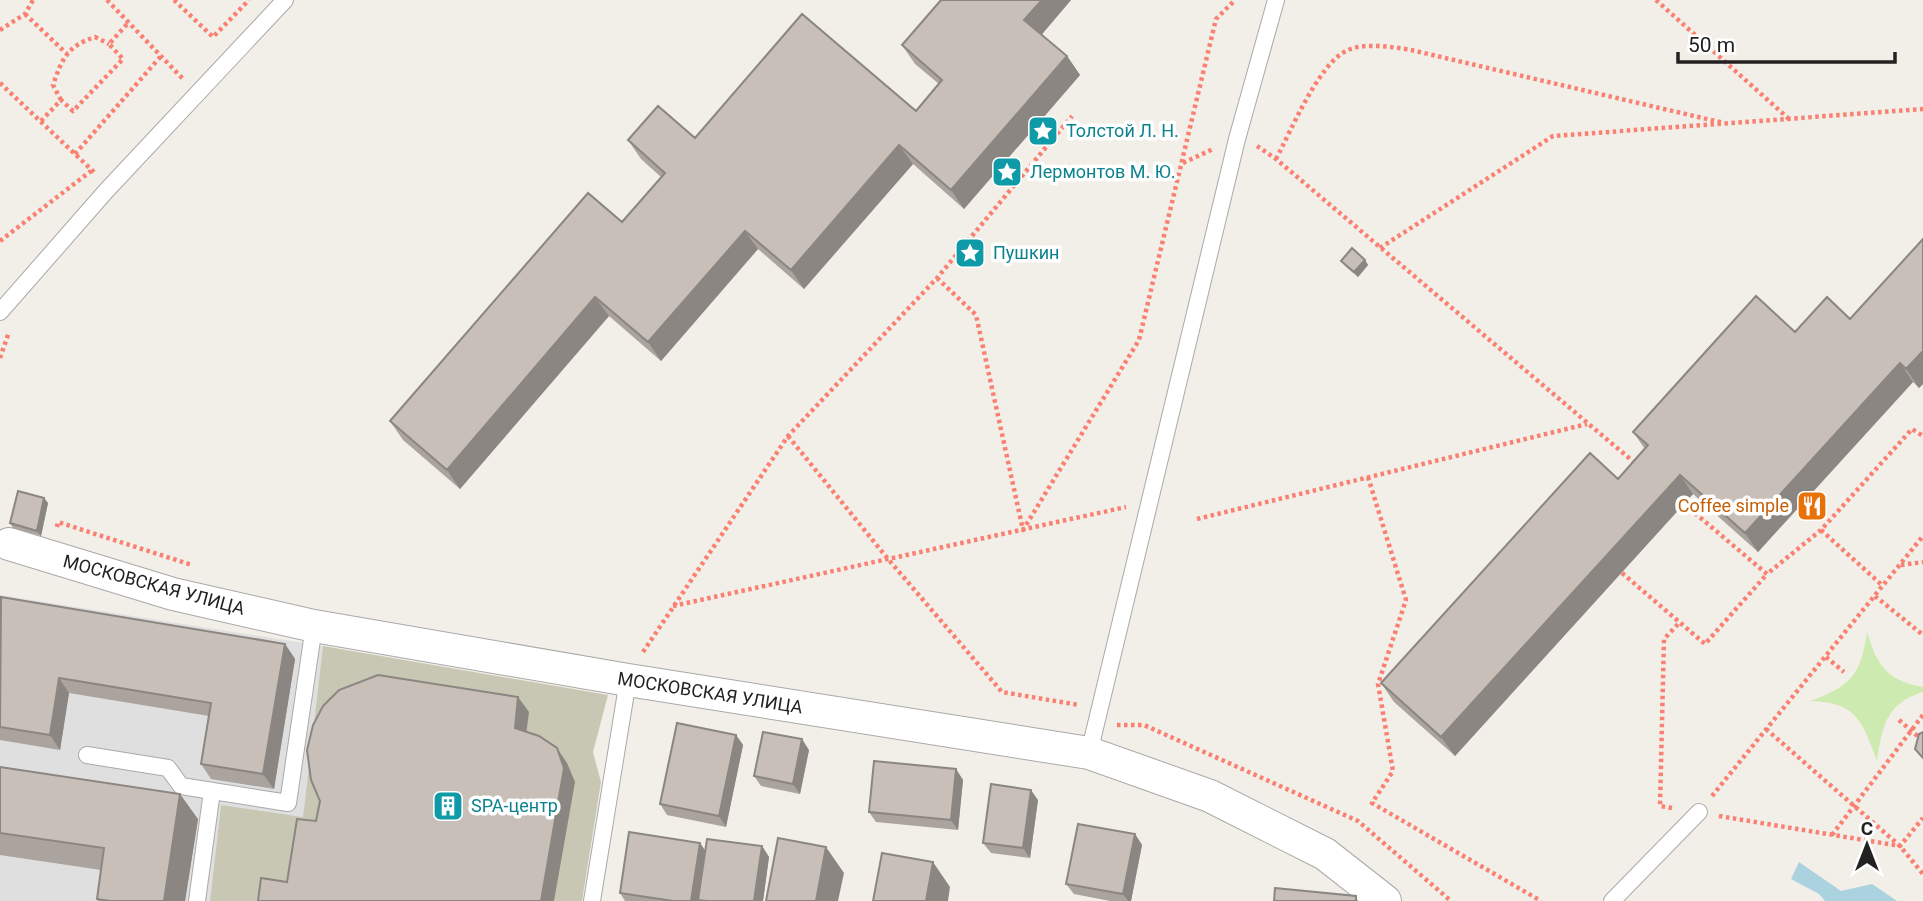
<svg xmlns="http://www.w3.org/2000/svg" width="1923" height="901" viewBox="0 0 1923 901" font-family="Roboto,sans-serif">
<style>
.residential{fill:#e0dfdf}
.construction{fill:#c7c7b4}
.grass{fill:#cdebb0}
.water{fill:#aad3df}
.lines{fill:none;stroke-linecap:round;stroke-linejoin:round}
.service-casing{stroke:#a9a9a9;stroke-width:18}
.minor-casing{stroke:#a9a9a9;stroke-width:34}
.path{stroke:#fa8072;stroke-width:4.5;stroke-dasharray:3.5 3.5;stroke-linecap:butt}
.service{stroke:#fff;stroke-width:16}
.minor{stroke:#fff;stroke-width:32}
.wall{fill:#aba49e}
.shaded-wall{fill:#8b8681}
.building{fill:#c7bfb8;stroke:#8b8681;stroke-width:2}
.labels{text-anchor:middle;stroke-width:7;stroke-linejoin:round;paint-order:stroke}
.culture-label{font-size:18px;fill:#0d838f;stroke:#fff;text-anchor:start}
.food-label{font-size:18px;fill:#c56008;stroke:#fff;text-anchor:end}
.street-label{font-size:18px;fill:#222;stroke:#fff}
</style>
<rect width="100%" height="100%" fill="#f2efe9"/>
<!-- residential -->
<path class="residential" d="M0,595L323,646L303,817L221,805L210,901H0Z"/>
<!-- construction -->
<path class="construction" d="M323,646L608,695L593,752L601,782L582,901H210L221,805L303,817Z"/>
<!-- grass -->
<path class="grass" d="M1867,632C1877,665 1887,681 1923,687V692C1886,703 1882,727 1877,761C1862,721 1857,702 1810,701C1850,687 1861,675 1867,632Z"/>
<!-- water -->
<path class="water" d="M1799,862L1841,891L1872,884L1897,901H1825L1819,894L1791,879Z"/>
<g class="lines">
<!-- service casing -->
<g class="service-casing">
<path id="service" d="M0,312L106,191L285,0
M1089,753L1237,139L1276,0
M87,755L168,768L181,786L288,803L314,626
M197,901L212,791
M592,901L628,680
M1612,901L1699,812"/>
</g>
<!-- minor casing -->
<g class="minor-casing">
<path id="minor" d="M9,544L173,594L314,626L628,680L1089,753L1210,796L1325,854L1385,901"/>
</g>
<!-- path -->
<path class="path" d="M107,0L184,80
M174,0L213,37L249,0
M1656,0L1789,119
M25,14L67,54
M0,30L25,14L33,0
M0,83L95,173
M61,100L53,85C62,59 67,46 95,37L109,44
M41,121L61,100L73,111L123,59L109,44L129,22
M1257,146L1276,159L1636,464
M75,154L162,55
M1276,159C1291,131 1318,65 1346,51C1362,42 1393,47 1411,50L1724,123
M1183,163L1213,149
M0,241L91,171
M1380,248L1553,136L1923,109
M937,278L976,315L1023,530L1139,340L1216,19L1235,0
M0,358L9,332
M788,436L888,559L1002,692L1079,705
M1368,477L1406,600L1378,684L1393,771L1372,803L1541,901
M1684,504L1767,574L1821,530L1912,429L1923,436
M1197,519L1587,424
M57,527L58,522L192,565
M1821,530L1883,586
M1901,565L1923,562
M1622,573L1705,644L1767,574
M1875,596L1923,635
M673,606L1126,507
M643,652L788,436L937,278L1072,116
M1826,657L1844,672
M1899,720L1922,740
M1117,725H1144L1358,821L1451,901
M1766,729L1900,846L1923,874
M1712,796L1923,536
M1672,808L1660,806L1664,639L1680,622
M1719,816L1900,846L1923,818
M1832,835L1923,715"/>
<!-- service -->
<use href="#service" class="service"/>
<!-- minor -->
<use href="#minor" class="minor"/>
</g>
<!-- wall -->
<path class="wall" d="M1071,0L1041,35L1067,56L1080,75L964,209L913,164L804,289L758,249L661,361L609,316L460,489L403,440L390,421L622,222L661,177L641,159L628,140L695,138L916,111L939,84L915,64L902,45Z
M1923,239V384L1919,388L1913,382L1758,552L1693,494L1455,756L1394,702L1381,683L1618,479L1645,449L1633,432L1850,319Z
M1365,260L1368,265L1358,277L1345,266L1341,261Z
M44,498L48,503L41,536L13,528L10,523Z
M0,601L285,644L295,659L274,789L211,779L201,764L209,716L69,693L60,750L0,740Z
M736,735L743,745L726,827L667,815L660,804Z
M809,750L800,794L761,786L754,776Z
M0,767L198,819L185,901H98L97,899L101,870L0,855Z
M956,769L963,780L958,830L876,822L869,812Z
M1038,800L1030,858L991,853L983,843Z
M1135,834L1142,845L1131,901H1110L1074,894L1066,884Z
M762,846L769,857L763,901H625L620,893L705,850Z"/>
<!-- shaded-wall -->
<path class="shaded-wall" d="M1042,0H1071L1038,39L1024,20Z
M1067,56L1080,75L964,209L951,190Z
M899,145L913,164L804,289L791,270Z
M745,231L758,249L661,361L648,342Z
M1365,260L1368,265L1358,277L1354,272Z
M595,297L609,316L460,489L447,470Z
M1923,351V384L1919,388L1906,369Z
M1900,363L1913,382L1758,552L1745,533Z
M1680,475L1693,494L1455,756L1441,737Z
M44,498L48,503L41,536L37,531Z
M285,644L295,659L274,789L263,774Z
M59,678L69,693L60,750L50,735Z
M518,697L529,712L525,743L515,728Z
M736,735L743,745L726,827L719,816Z
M802,739L809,750L800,794L793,784Z
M557,748L567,763L575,782L554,901H541Z
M956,769L963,780L958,830L951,820Z
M1031,790L1038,800L1030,858L1023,848Z
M180,794L198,819L185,901H164Z
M1135,834L1142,845L1131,901H1128L1123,894Z
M700,843L707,853L698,900L699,901H691Z
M762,846L769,857L763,901H754Z
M826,847L844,873L838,901H816Z
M933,862L950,887L948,901H926Z"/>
<!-- building -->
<path class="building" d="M941,0H1042L1024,20L1067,56L951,190L899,145L791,270L745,231L648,342L595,297L447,470L390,421L588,193L622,222L665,173L628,140L658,106L695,138L802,14L916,111L942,80L902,45Z
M1923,239V351L1906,369L1900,363L1745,533L1680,475L1441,737L1381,683L1590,453L1618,479L1648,445L1633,432L1756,296L1795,332L1827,297L1850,319Z
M1352,248L1365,260L1354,272L1341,261Z
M18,491L44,498L37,531L10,523Z
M1,597L285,644L263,774L201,764L211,703L59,678L50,735L0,727Z
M378,675L518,697L515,728L539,736L557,748L564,768L541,901H258L261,878L287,882L297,819L316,821L320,801L311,780L307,750L313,725L323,706L339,690Z
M677,723L736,735L719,816L660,804Z
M763,732L802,739L793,784L754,776Z
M1923,732V758L1915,749L1919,734Z
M874,761L956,769L951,820L869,812Z
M0,767L180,794L164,901H110L97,899L104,848L0,833Z
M991,784L1031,790L1023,848L983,843Z
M1078,824L1135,834L1123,894L1066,884Z
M629,832L700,843L691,901H673L620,893Z
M778,838L826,847L816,901H766Z
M707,839L762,846L754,901H707L698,900Z
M882,853L933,862L926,901H873Z
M1275,888L1356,896V901H1274Z"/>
<!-- icons -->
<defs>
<g id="sight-square" transform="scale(1.575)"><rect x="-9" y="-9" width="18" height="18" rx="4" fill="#0f9aa8" stroke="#fff"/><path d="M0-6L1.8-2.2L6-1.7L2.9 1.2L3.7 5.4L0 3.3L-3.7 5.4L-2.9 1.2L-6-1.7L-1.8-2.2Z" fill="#fff"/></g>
<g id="restaurant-square" transform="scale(1.575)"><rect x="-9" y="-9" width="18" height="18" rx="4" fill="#e8710a" stroke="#fff"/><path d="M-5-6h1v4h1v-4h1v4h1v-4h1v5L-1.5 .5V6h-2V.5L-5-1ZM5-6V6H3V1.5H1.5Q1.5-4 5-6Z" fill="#fff"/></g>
<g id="building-square" transform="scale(1.575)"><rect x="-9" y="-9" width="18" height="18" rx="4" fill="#0f9aa8" stroke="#fff"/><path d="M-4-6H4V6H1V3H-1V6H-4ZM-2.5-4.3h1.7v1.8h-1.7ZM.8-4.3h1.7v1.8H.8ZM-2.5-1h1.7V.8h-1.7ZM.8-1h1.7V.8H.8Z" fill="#fff"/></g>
</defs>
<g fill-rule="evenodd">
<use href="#sight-square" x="1043" y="131"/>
<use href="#sight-square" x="1007" y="172"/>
<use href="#sight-square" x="970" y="253"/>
<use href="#restaurant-square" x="1812" y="506"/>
<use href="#building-square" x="448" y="806"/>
</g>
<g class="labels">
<!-- culture labels -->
<g class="culture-label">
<text x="1066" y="137">Толстой Л. Н.</text>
<text x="1030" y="178">Лермонтов М. Ю.</text>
<text x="993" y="259">Пушкин</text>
<text x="471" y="812">SPA-центр</text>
</g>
<!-- food labels -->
<g class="food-label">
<text x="1789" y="512">Coffee simple</text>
</g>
<!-- street labels -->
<g class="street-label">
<text transform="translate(154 585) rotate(15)" y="6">МОСКОВСКАЯ УЛИЦА</text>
<text transform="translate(710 693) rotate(9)" y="6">МОСКОВСКАЯ УЛИЦА</text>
</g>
</g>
<!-- north arrow -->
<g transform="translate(1867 845)" stroke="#ffffff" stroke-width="5" paint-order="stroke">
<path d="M0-5L12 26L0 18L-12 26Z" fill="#222222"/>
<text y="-10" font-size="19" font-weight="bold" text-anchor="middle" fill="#222222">С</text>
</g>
<!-- scale -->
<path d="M1678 52v10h217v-10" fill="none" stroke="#222222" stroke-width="3.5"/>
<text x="1688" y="52" font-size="21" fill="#222222" stroke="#ffffff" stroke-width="5" paint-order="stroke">50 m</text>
</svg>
